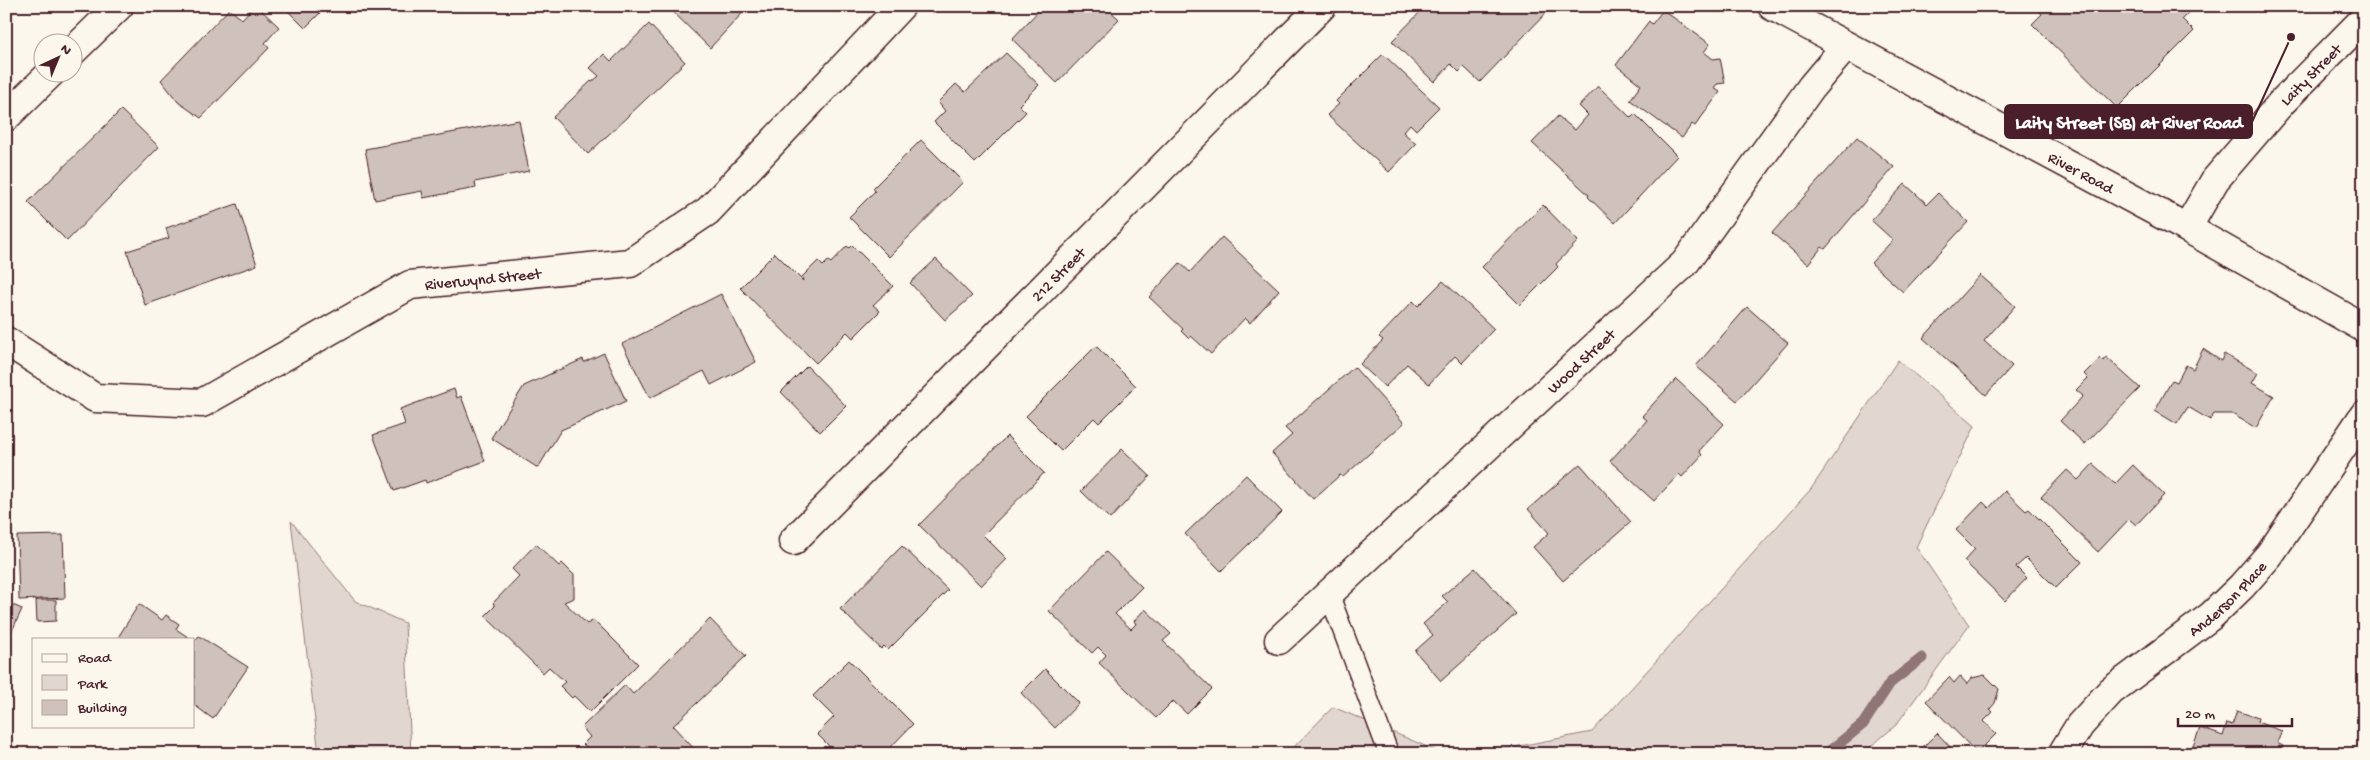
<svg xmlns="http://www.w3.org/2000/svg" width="2370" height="760" viewBox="0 0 2370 760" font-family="'Gochi Hand',sans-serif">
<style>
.green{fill:#e2d7d0;stroke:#967b7e}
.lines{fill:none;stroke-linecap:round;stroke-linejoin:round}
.stream{stroke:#907477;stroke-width:11}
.building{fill:#cfc2bc;stroke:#4a1f2b}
.service-casing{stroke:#4a1f2b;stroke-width:22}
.minor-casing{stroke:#4a1f2b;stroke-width:31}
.tertiary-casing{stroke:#4a1f2b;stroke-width:31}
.service{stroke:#fbf7ec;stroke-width:19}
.minor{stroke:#fbf7ec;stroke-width:28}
.tertiary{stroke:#fbf7ec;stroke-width:28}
.labels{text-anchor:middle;stroke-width:4;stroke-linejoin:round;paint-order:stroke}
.street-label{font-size:16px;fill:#4a1f2b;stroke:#fbf7ec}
.leader{fill:none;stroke:#4a1f2b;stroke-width:2}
.callout-dot{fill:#4a1f2b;stroke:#fbf7ec;stroke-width:2}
.callout{fill:#4a1f2b;stroke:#4a1f2b;stroke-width:2}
.callout-label{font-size:18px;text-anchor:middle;font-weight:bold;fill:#fff}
</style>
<rect width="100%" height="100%" fill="#fbf7ec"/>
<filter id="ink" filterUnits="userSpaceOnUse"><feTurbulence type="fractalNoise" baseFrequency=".02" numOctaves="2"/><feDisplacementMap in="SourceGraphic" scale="10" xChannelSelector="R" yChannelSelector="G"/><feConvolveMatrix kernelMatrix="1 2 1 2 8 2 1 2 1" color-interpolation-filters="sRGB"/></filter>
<g filter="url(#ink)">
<!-- green -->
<path class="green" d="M1898,360L1975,426L1916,547L1969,625L1896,725L1862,754H1478L1592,732L1811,489Z
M291,521L355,601L405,623L411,754H319Z
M1333,707L1444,754H1287Z"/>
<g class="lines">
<!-- stream -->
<path class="stream" d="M1826,754L1863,724L1890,683L1922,658"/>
</g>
<!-- building -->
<path class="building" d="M254,6H257L279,27L265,43L269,48L201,118L178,102L161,80L229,9L242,19Z
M283,6H319L323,10L305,28Z
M674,6H749L710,48L671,10Z
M1043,6H1048L1052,10L1056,6H1105L1119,19L1057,83L1012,39Z
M1426,6H1543L1548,11L1480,82L1464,67L1459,72L1451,64L1434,82L1392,41Z
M2034,6H2195L2182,19L2194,31L2117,108L2032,24L2042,14Z
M1663,10L1710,44L1704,52L1713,59L1720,58L1725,83L1717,84L1714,88L1720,92L1695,126L1692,124L1682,138L1630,100L1641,85L1616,65L1649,21L1652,24Z
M649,24L685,62L588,154L553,117L591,81L592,82L599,76L590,68L604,54L611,61Z
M1006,53L1039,85L1019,105L1026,112L975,163L934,122L945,111L938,102L956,84L965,92Z
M1382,55L1385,56L1439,107L1416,130L1410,124L1403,132L1416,144L1389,172L1327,115L1339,104L1336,101Z
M1598,86L1631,118L1635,114L1677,156L1615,223L1588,197L1589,195L1532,143L1558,116L1575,130L1588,115L1579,106Z
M121,110L159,147L67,241L28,202Z
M519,120L529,171L475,182L476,188L423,198L422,191L375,200L365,149Z
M1857,137L1894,167L1825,249L1822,247L1808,264L1772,233Z
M921,140L963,182L889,257L849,217L875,191L873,188Z
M1905,184L1927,204L1938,193L1968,222L1903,292L1871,263L1893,240L1871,220Z
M237,204L257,265L145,305L127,251L169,238L166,228Z
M1543,205L1578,241L1556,264L1558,267L1520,305L1482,267Z
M1222,237L1279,290L1250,323L1245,318L1211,354L1191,336L1189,339L1181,331L1183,329L1149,297L1180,263L1190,272Z
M852,245L893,286L873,305L880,311L853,338L847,332L816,363L740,288L775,253L803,281L802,277L818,261L823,266L828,261L831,263L847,246L849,248Z
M936,259L972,296L945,320L910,283Z
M1980,275L2015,306L1984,341L2012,366L1986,395L1923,338Z
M1443,281L1494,329L1462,363L1455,356L1429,384L1407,364L1385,387L1360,364L1383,340L1379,337L1413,301L1418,306Z
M721,294L756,362L711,385L704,371L650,398L622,344Z
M1747,307L1788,343L1737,401L1696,366Z
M1096,346L1136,386L1099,423L1094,418L1061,451L1026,416Z
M2203,349L2221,361L2224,354L2258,373L2252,383L2274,396L2256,428L2232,414H2214L2210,420L2188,407L2177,424L2155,411L2172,380L2177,382L2186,365L2193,369Z
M604,353L626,401L561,430L538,468L491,438L524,386L583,359L584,362Z
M2106,357L2140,388L2085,444L2060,421L2083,396L2076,390L2088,378L2084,374L2100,358L2103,361Z
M807,366L846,406L820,432L781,392Z
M1354,367L1404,423L1343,477L1340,475L1313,499L1272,453L1292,435L1285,428Z
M1676,379L1724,424L1699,451L1702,455L1682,477L1679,474L1654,501L1610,461L1647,420L1642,416Z
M454,389L457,398L461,396L485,461L426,483L425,480L394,491L373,435L405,424L400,409Z
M1007,436L1044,473L983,535L1007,559L981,586L919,525Z
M1122,449L1150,476L1110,519L1081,491Z
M1580,464L1631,522L1563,581L1533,547L1549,533L1528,509Z
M2093,464L2115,484L2133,465L2164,495L2136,525L2129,519L2098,552L2041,497L2067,470L2078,480Z
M1246,475L1282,512L1221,571L1185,534Z
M2005,491L2026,511L2029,509L2082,562L2056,588L2026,558L2016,567L2027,578L2005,601L1964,561L1975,549L1956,530L1983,502L1989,508Z
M63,535L65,598L19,600L17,536Z
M536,544L559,566L562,563L574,575V598L564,602L587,624L594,620L638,664L590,712L574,696L572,698L560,686L565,682L549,667L543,673L485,616L495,606L493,603L519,576L512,569Z
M902,546L948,590L888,650L884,646L881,649L840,609Z
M1106,552L1142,587L1115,614L1131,629L1136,624L1134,621L1145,609L1171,634L1163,641L1212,689L1187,714L1173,701L1156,718L1099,663L1106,655L1098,647L1092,653L1049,611Z
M1475,568L1516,614L1441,681L1415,651L1433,635L1423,624L1448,602L1442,596Z
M36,600H56V621L37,622Z
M6,602L22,609L6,644Z
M139,604L162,620L166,615L179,624L176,629L191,639H117Z
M710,619L746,656L673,726L699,754H593L583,744L590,737L582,727L625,685L633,694Z
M199,636L248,667L213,719L194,705V641Z
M849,660L913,724L884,754H837L817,734L834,717L813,696Z
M1045,669L1079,703L1055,728L1021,693Z
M1985,675L1999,689L1995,703L1990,709L1993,712L1984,721L1996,734L1977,753L1926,701L1949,677L1954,683L1960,676L1967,684L1972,678Z
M2237,711L2258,718L2257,722L2282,731L2277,743L2283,746L2281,754H2190L2200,728L2223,736L2227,723L2232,725Z
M1937,733L1957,754H1916Z"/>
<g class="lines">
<!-- service casing -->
<g class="service-casing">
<path id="service" d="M1329,594L1389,754"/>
</g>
<!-- minor casing -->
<g class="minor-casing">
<g id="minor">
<path d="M72,52L119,6"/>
<path d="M6,117L52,72"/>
<path id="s1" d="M6,341L95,398L202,403L410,285L630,263L708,211L901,6"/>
<path id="s2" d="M793,541L1322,6"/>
<path id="s3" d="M1279,640L1685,263L1812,86L1845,47"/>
<path id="s4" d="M2062,754L2080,725L2111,691L2211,616L2242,586L2270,554L2364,415"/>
</g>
</g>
<!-- tertiary casing -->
<g class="tertiary-casing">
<g id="tertiary">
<path id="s5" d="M1772,6L2187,228L2364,328"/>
<path id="s6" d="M2187,228L2215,180L2282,102L2364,19"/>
</g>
</g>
<!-- service -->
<use href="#service" class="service"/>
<!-- minor -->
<use href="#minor" class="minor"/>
<!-- tertiary -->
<use href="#tertiary" class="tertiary"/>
</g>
</g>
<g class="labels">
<!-- street labels -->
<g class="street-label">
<text dy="6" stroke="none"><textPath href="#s6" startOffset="198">Laity Street</textPath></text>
<text dy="6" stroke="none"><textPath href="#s5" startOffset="351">River Road</textPath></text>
<text dy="6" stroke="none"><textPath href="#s2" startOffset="376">212 Street</textPath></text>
<text dy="6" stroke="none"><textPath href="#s1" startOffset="525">Riverwynd Street</textPath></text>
<text dy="6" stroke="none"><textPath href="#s3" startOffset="411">Wood Street</textPath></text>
<text dy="6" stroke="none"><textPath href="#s4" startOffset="229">Anderson Place</textPath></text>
</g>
</g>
<!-- callouts -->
<path class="leader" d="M2291 37L2252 122"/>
<circle class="callout-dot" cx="2291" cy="37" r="5"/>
<rect class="callout" x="2005" y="105" width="247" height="33" rx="5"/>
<g class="callout-label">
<text x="2129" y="128">Laity Street (SB) at River Road</text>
</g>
<!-- margin -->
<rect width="2370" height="760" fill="none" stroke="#fbf7ec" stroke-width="25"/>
<rect x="12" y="12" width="2345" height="735" fill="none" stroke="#4a1f2b" stroke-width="2" filter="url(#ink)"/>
<!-- legend -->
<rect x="32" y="638" width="162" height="90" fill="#fbf7ec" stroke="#b4a19f"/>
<rect x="42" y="654" width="25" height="8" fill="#fbf7ec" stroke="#b4a19f"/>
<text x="78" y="662" font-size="15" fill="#4a1f2b">Road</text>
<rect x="42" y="675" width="25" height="15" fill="#e2d7d0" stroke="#b4a19f"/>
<text x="78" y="688" font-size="15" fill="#4a1f2b">Park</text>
<rect x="42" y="700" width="25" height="15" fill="#cfc2bc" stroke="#b4a19f"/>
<text x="78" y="712" font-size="15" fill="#4a1f2b">Building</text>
<!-- north arrow -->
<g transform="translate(58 58) rotate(44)"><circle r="24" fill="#fbf7ec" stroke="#b4a19f"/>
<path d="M0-4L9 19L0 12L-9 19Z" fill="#4a1f2b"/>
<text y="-8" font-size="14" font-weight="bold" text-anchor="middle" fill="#4a1f2b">N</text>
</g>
<!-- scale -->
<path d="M2178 718v8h114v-8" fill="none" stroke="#4a1f2b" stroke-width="2.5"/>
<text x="2185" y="718" font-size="15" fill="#4a1f2b" stroke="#fbf7ec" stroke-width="4" paint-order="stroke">20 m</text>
</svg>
